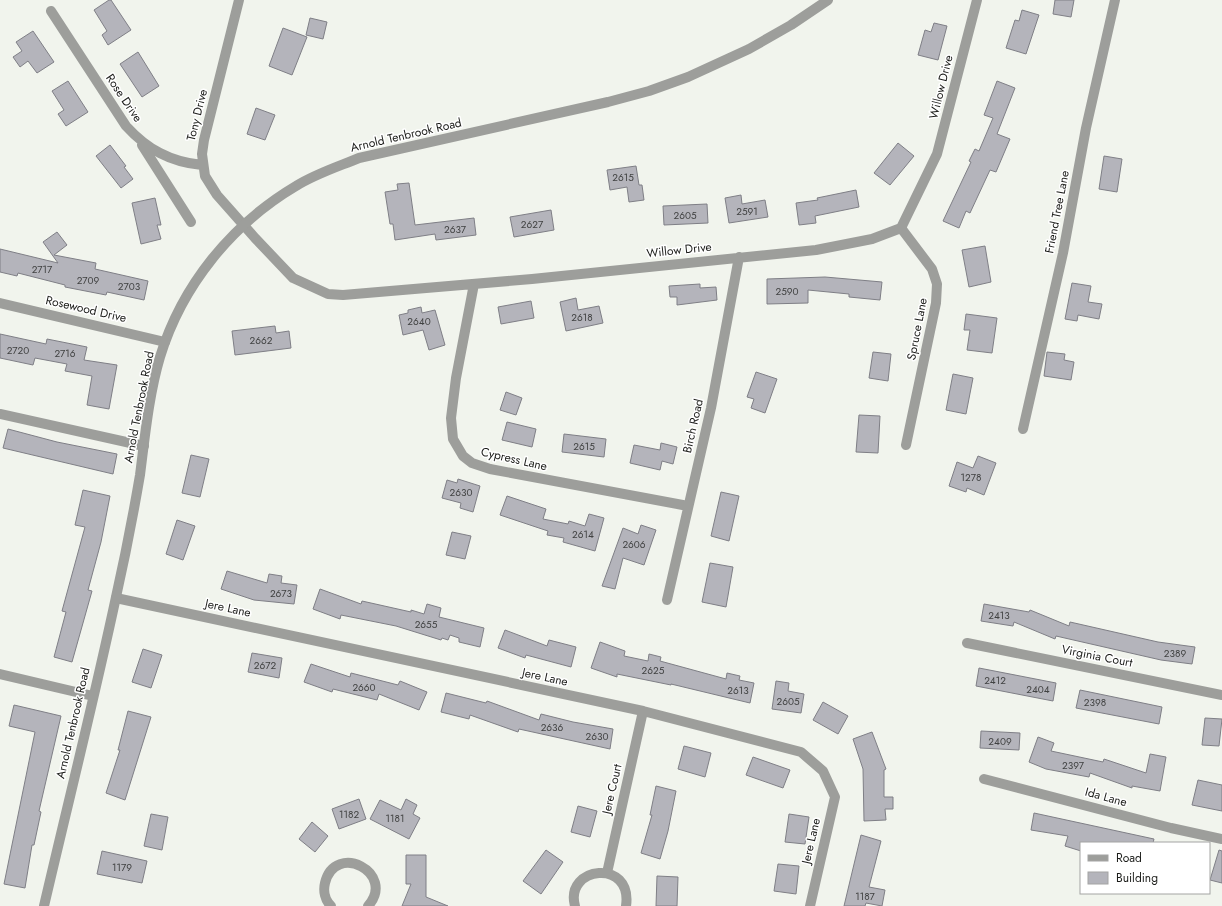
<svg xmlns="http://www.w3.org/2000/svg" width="1222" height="906" viewBox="0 0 1222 906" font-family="Jost,sans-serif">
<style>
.building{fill:#b4b4bb;stroke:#7f7f86}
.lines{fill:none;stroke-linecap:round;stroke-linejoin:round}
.minor{stroke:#9d9e9b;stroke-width:10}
.tertiary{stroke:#9d9e9b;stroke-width:10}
.labels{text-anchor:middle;stroke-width:3;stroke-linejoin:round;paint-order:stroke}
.number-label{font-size:10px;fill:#414242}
.street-label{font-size:12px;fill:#1b1c19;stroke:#fff}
</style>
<rect width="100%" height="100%" fill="#f1f4ed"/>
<!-- building -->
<path class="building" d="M109,0H111L131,30L108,45L102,35L107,31L94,10Z
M1055,0H1074L1071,17L1053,14Z
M1022,10L1039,15L1026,54L1006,48L1015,20L1019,21Z
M310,18L327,22L323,39L306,35Z
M934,23L947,26L938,60L918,55L925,30L931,32Z
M283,28L307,37L292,75L269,66Z
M33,31L54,62L37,73L28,61L20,67L13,57L22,51L16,42Z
M138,52L159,86L142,97L120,64Z
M68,81L88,112L66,126L58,114L64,110L52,91Z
M997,81L1015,88L997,134L1010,139L996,172L990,170L970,213L966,211L959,228L943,221L971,162L969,161L975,149L979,151L993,118L984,115Z
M256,108L275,115L265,140L247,134Z
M898,143L914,156L890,185L874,173Z
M110,145L126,166L124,167L133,179L121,188L96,156Z
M1104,156L1122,159L1117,192L1099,189Z
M636,166L639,185H642L644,200L629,202L627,187L610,190L607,170Z
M409,183L415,225L474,218L476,235L436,240L435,234L395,240L393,224H390L385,192L398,190L397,184Z
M856,190L859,207L815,216L816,223L799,225L796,203L818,200L817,198Z
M741,195L742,204L765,200L768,217L729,223L725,198Z
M155,198L161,225H157L161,239L141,244L132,203Z
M707,204L708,223L664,225L663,206Z
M551,210L554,230L514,237L510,217Z
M57,232L67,245L54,255L96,263L95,269L148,281L144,300L107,292L106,295L65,287V285L18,273L17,276L0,272V249L58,263L43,242Z
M985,246L991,282L969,287L962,250Z
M825,277L882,282L880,300L849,297V294L808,290V303L767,304V279Z
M1072,283L1091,286L1088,302L1102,304L1099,319L1078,315L1077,321L1065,319Z
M700,284V288L716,287L717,300L677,305V297H670L669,286Z
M576,298L578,310L599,306L603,323L566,331L560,302Z
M531,301L534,318L501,324L498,307Z
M421,307L422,313L435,310L445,345L429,350L423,330L403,335L399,315L408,313V310Z
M966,314L997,318L992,353L967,350L970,330H964Z
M275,326L276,333L289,331L291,348L235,355L232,331Z
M0,334L46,344L47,339L87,347L84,360L117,365L109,409L87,405L92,376L65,371L67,364L35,358L33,365L0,358Z
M873,352L891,354L888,381L869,378Z
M1047,352L1065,354L1064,360L1074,362L1071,380L1044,376Z
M756,372L777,379L765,413L751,408L754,399L747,397Z
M953,374L973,378L966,414L946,410Z
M506,392L522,398L516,415L500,410Z
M859,415L880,416L878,453L856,452Z
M507,422L536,429L532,447L502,440Z
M8,429L57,442L117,454L113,474L3,448Z
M564,434L606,439L604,457L562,452Z
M661,443L677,447L673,464L662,461L660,470L630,463L634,445L660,450Z
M191,455L209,459L200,497L182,493Z
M978,456L996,463L984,495L967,488L966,492L949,486L957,462L973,468Z
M458,479L480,486L473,512L460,508L461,503L442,498L447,480L457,483Z
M83,490L110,496L101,542L88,590L92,591L72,662L54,657L66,612L62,611L85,527L75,525Z
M721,492L739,496L729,541L711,536Z
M507,496L546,509L543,519L568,524L569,521L585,526L589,514L604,518L595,551L563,542L564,538L547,535L548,531L500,515Z
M177,520L195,526L183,560L166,554Z
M641,525L656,530L644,565L623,558L615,589L602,586L623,528L638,534Z
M452,532L471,536L465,559L446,555Z
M710,563L733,567L726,607L702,602Z
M227,571L267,583L269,574L282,576L281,583L297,585L294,604L254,600L221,589Z
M320,589L361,604L362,601L411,612V610L424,614L427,604L441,608L439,617L484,628L480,647L459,642V638L450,635L448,640L442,638L441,640L396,626L341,615L340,619L313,609Z
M984,604L1029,612L1030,610L1069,626L1070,622L1158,642L1195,647L1192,664L1161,660L1056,636L1055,639L1014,622L1013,626L981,621Z
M505,630L547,646L549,640L576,647L571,667L526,655L525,658L498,648Z
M600,642L625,651L624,656L648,661L649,654L661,657L660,661L726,679L727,673L740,676L739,680L754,683L750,703L671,684V685L617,674V677L591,668Z
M143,649L162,655L151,688L132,682Z
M252,653L282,658L279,678L248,672Z
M311,664L350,677L351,673L398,685L400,681L427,692L419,710L379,694L377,700L333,689L332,692L304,682Z
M979,668L1056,683L1053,701L976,686Z
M776,681L789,683L788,691L804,694L801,713L772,709Z
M1080,690L1162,707L1159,724L1076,708Z
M446,693L486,703L487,701L539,720L541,714L573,722L613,729L610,749L519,729L518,732L470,715L469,719L441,712Z
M823,702L848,716L838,734L813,720Z
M14,705L61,716L39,811L41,812L34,845H32L25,888L4,884L35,732L9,726Z
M128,711L151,717L125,800L106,793L120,750H118Z
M1205,718L1222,719L1219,746L1202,745Z
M981,731L1020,733L1019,750L980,748Z
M872,732L886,769L884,770V797H893V809H885L886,820L864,821L863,769L853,739Z
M1038,737L1054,743L1051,751L1103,762L1104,759L1146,773L1150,754L1166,757L1160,791L1132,786V788L1090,773L1089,777L1046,769L1029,762Z
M684,746L711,753L705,777L678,769Z
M753,757L790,770L783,788L746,775Z
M1198,780L1222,785V811L1192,805Z
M656,786L676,791L668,831L660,859L641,853L652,815H650Z
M359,799L366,819L339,829L332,809Z
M406,799L417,805L413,814L420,818L409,839L370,819L380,800L401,810Z
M578,806L597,811L590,837L571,832Z
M1034,813L1154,839L1153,843H1081V851L1065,846L1068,836L1031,830Z
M151,814L168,817L162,850L144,846Z
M789,814L809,817L805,844L785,842Z
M312,822L328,836L315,852L299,839Z
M861,835L881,841L869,887L885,890L882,906L866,903L865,906H844Z
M546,850L563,862L541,894L523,881Z
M1219,850L1222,851V883L1210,880Z
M102,851L147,861L142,883L97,874Z
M406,855H426V897L448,906H402L411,884H406Z
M778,864L799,866L796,894L774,891Z
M657,876L678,877L677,906H656Z"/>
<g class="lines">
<!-- minor -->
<path class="minor" d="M239,0L204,140L202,154L205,176L217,195L255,238L293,278L328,294L343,295L532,279L816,250L872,239L901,228L937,154L977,0
M51,11L126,126C147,149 170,162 202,165
M142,145L191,222
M901,228L932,269L937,284L936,303L906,445
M474,284L456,378L451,418L453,439L463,456L472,463L490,469L688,506
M0,303L165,342
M0,414L144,446
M1023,429L1063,253L1086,128L1115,0
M116,598L643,711L801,752L823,771L835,797L810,906
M667,600L711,408L739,257
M967,643L1222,695
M0,674L93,696
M984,779L1171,828L1222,839
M607,873L643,711
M331,906C325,900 323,891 325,883C335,841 397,873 368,906
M575,906C564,866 633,858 626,906"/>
<!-- tertiary -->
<path class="tertiary" d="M44,906C68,803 94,700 116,597C125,557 133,516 140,475C145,436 149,394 160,357C182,285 232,224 296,186C315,174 337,167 359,158L608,102L649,91L688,77L749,49L791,25L828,0"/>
</g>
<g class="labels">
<!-- number labels -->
<g class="number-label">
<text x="623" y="181">2615</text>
<text x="747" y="215">2591</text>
<text x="685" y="219">2605</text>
<text x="532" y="228">2627</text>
<text x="455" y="233">2637</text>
<text x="42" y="273">2717</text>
<text x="88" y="284">2709</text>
<text x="129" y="290">2703</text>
<text x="787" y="295">2590</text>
<text x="582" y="321">2618</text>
<text x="419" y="325">2640</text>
<text x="261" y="344">2662</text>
<text x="18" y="354">2720</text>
<text x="65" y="357">2716</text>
<text x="584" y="450">2615</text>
<text x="971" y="481">1278</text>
<text x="461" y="496">2630</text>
<text x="583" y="538">2614</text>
<text x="634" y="548">2606</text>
<text x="281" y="597">2673</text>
<text x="999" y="619">2413</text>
<text x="426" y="628">2655</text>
<text x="1175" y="657">2389</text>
<text x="265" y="669">2672</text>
<text x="653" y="674">2625</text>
<text x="995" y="684">2412</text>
<text x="364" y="691">2660</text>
<text x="1038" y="693">2404</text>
<text x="738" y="694">2613</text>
<text x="788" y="705">2605</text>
<text x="1095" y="706">2398</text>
<text x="552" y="731">2636</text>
<text x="597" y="740">2630</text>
<text x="1000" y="745">2409</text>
<text x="1073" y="769">2397</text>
<text x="349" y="818">1182</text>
<text x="395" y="822">1181</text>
<text x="122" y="871">1179</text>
<text x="865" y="900">1187</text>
</g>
<!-- street labels -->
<g class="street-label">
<text transform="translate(941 87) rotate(-76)" y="4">Willow Drive</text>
<text transform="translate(124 98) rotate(56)" y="4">Rose Drive</text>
<text transform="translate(197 115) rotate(-76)" y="4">Tony Drive</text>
<text transform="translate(406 135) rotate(-13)" y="4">Arnold Tenbrook Road</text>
<text transform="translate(1057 212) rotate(-79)" y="4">Friend Tree Lane</text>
<text transform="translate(679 250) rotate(-6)" y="4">Willow Drive</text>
<text transform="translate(86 309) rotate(13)" y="4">Rosewood Drive</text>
<text transform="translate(917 329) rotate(-79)" y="4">Spruce Lane</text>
<text transform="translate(139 407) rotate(-79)" y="4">Arnold Tenbrook Road</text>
<text transform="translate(693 426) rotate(-77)" y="4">Birch Road</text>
<text transform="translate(514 459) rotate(13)" y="4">Cypress Lane</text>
<text transform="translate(228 608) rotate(12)" y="4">Jere Lane</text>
<text transform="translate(1097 656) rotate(11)" y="4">Virginia Court</text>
<text transform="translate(545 677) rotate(12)" y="4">Jere Lane</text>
<text transform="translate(73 723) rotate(-77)" y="4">Arnold Tenbrook Road</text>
<text transform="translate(612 789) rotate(-77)" y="4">Jere Court</text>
<text transform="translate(1106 797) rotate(15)" y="4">Ida Lane</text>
<text transform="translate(811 841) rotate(-77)" y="4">Jere Lane</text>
</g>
</g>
<!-- legend -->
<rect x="1080" y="842" width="130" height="52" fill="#ffffff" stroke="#a4a4a3"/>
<rect x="1088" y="855" width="20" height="6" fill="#9d9e9b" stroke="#a4a4a3"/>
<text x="1116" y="862" font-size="12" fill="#1b1c19">Road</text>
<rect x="1088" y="872" width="20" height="12" fill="#b4b4bb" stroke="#a4a4a3"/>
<text x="1116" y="882" font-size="12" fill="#1b1c19">Building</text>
</svg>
